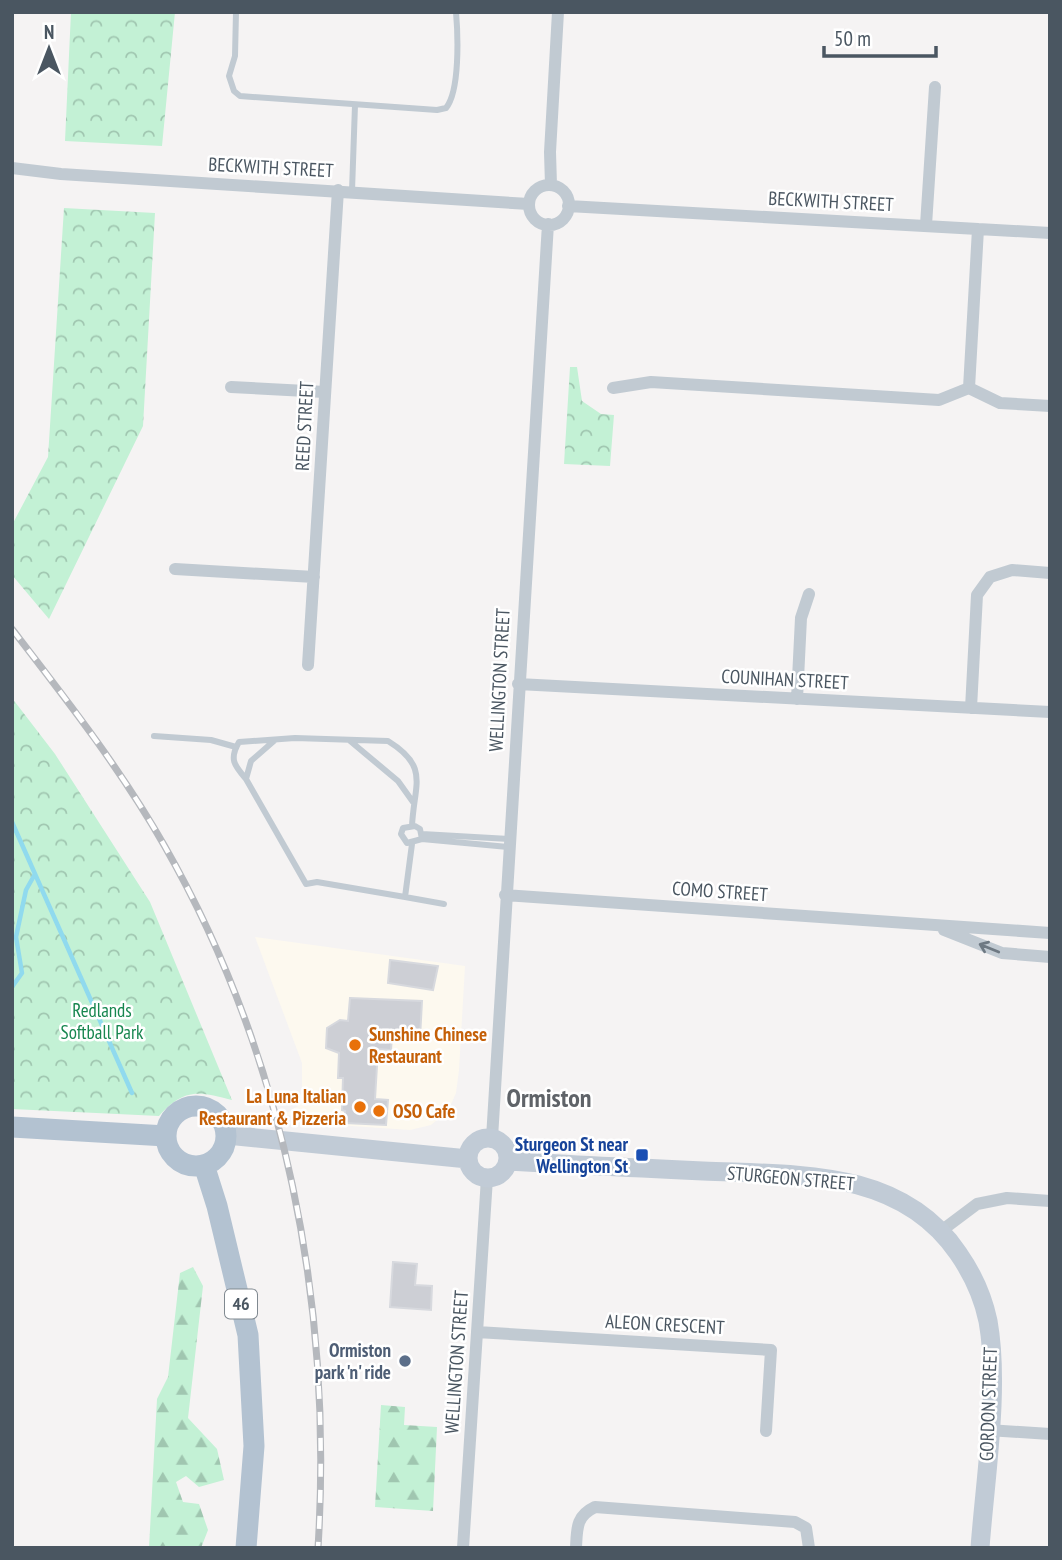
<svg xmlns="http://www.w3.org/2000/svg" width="1062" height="1560" viewBox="0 0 1062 1560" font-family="'PT Sans Narrow',sans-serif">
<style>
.commercial{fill:#fdf9ef}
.forest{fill:url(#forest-firs)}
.park{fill:url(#park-crowns)}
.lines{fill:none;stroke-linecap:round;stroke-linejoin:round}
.stream{stroke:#90daee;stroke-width:4.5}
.building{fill:#cdcfd5;stroke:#d7d9de;stroke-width:2}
.lane{stroke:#c1cad2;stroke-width:6}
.street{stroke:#c1cad2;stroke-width:12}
.secondary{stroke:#c1cbd6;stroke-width:19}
.primary{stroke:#b3c2d1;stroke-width:21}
.rail-casing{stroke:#b5b8bd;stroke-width:7}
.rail{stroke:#fff;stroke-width:4.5;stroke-dasharray:13;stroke-linecap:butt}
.oneway{stroke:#6e7983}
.food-dot{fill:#e8710a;stroke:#fff;stroke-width:2.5}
.transit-dot{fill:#1a4fb4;stroke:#fff;stroke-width:2.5}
.service-dot{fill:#5c6f8a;stroke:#fff;stroke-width:2.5}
.labels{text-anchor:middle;stroke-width:5;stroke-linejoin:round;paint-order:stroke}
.shield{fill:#fff;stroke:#808990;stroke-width:2}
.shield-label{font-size:18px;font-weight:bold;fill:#4a5661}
.street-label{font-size:19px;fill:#4a5661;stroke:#fff}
.park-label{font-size:19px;fill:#17864f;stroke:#fff}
.food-label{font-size:19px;font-weight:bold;fill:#c56008;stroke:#fff;text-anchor:start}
.transit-label{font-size:19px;font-weight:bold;fill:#164399;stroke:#fff;text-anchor:end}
.service-label{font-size:19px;font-weight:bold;fill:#4e5e75;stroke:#fff;text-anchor:end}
.district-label{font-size:26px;font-weight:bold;fill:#5f6368;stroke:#fff}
</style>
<defs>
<pattern id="forest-firs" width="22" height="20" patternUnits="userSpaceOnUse" patternTransform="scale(1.75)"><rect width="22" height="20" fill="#c3f1d5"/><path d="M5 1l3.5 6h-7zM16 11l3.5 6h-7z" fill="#a0c6b0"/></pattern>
<pattern id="park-crowns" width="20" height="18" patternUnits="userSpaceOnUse" patternTransform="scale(1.75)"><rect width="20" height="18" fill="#c3f1d5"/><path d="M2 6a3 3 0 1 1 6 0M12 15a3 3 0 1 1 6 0" fill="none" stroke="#a0c6b0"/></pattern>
</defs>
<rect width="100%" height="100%" fill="#f5f3f3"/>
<!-- commercial -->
<path class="commercial" d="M255,937L465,966L459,1070L456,1093L448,1111L431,1125L410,1130L337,1125L335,1119L283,1115L298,1106L302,1098V1063Z"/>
<!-- forest -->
<path class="forest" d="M193,1267L203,1286L188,1418L217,1449L224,1480L199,1487L186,1476L176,1482L183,1502L199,1504L208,1530L201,1548H149L157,1399L168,1377L180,1273Z
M381,1405L405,1407L404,1425L437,1427L433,1511L375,1507Z"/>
<!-- park -->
<path class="park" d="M71,12H175L162,146L65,141Z
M64,208L155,213L143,426L49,619L12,575V525L48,457Z
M570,367H577L582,401L601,414L614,415L610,466L564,464Z
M12,698L55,754L150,902L232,1100C198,1091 184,1088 159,1116L12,1109Z"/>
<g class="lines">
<!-- stream -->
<path class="stream" d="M12,822L132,1093
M12,987L22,973L16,937L26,890L35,874"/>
</g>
<!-- building -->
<path class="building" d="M390,960L438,966L433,990L388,983Z
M350,998L422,1001L420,1038L392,1036L391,1050L378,1049L375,1099L388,1100L386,1125L345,1123V1111L342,1110L343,1078H338L339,1053L326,1048L327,1028L340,1020L348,1021Z
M393,1262L417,1264L415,1285L432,1286L431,1310L390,1307Z"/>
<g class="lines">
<!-- lane -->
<path class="lane" d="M236,12L235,56L229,76L234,91L240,96L437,110L446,108C460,91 458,35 456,12
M352,191L355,105
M154,736L211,740L236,747
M349,740L398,781L413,802
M246,779L251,761L275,740
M422,834L509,839
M422,839L420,829L415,826L403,828L401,834L407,843L422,839L508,847
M412,844L405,897L317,882L306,884L246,779C234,765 229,759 239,742L295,738L388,741C430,767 414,784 412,826
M405,897L444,904"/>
<!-- street -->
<path class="street" d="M12,168L61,174L529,204
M551,185L550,152L558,12
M529 205a20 20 0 1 1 40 0a20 20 0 1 1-40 0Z
M568,206L1050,233
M926,225L935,87
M978,229L969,388L1000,403L1050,406
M231,387L325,392
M613,388L651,382L939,400L969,388
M175,569L314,577
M308,665L338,190
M518,684L1050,712
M797,699L801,618L809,594
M971,708L977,595L990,577L1012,570L1050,573
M505,895L1050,933
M944,930L1002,953L1050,957
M492,1138L548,224
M941,1231L977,1204L1007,1198L1050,1201
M477,1332L771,1350L766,1431
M988,1430L1050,1434
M463,1548L487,1178
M576,1548C577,1528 576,1516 595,1507L795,1522L806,1528L809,1548"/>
<!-- secondary -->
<path class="secondary" d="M227,1135L468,1159
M468 1158a20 20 0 1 1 40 0a20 20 0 1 1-40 0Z
M508,1161C573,1165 638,1168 703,1171C796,1175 900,1168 958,1253C972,1273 983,1297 988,1321C1000,1388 985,1479 980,1548"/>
<!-- primary -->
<path class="primary" d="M166 1136a30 30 0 1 1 60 0a30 30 0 1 1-60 0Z
M12,1127L166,1136
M204,1165L217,1206L248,1335L254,1446L246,1548"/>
<!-- rail casing -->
<g class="rail-casing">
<path id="rail" d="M12,629C66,699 120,768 164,845C286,1058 333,1305 318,1548"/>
</g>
<!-- rail -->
<use href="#rail" class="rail"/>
</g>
<!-- one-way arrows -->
<defs><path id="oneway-shaft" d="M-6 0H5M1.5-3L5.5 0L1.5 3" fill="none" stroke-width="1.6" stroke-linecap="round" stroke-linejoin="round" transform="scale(1.75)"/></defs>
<use class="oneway" href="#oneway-shaft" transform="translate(989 948) rotate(-158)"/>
<!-- markers -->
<g class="food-dot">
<circle cx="355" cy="1045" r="7"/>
<circle cx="360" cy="1107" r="7"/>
<circle cx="379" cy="1111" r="7"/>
</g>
<rect class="transit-dot" x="635" y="1148" width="14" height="14" rx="3.5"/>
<circle class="service-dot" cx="405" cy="1361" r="7"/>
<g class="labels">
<!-- shield labels -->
<rect class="shield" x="225" y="1289.5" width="32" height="29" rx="5"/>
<g class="shield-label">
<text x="241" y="1310">46</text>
</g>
<!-- street labels -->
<g class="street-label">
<text transform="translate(271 167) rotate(3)" y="7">BECKWITH STREET</text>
<text transform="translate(831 201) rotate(3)" y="7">BECKWITH STREET</text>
<text transform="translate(304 426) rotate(-87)" y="7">REED STREET</text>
<text transform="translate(785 679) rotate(3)" y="7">COUNIHAN STREET</text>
<text transform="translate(499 680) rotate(-87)" y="7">WELLINGTON STREET</text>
<text transform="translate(720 891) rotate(4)" y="7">COMO STREET</text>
<text transform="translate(791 1178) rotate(5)" y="7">STURGEON STREET</text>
<text transform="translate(665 1324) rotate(3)" y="7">ALEON CRESCENT</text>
<text transform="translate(456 1362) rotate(-86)" y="7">WELLINGTON STREET</text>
<text transform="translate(988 1404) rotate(-88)" y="7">GORDON STREET</text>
</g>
<!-- park labels -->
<g class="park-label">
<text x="102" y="1017">Redlands<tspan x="102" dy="22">Softball Park</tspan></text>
</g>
<!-- food labels -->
<g class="food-label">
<text x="369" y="1041">Sunshine Chinese<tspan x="369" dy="22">Restaurant</tspan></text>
<text x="346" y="1103" text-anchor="end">La Luna Italian<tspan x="346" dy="22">Restaurant &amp; Pizzeria</tspan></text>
<text x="393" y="1118">OSO Cafe</text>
</g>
<!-- transit labels -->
<g class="transit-label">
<text x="628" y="1151">Sturgeon St near<tspan x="628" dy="22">Wellington St</tspan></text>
</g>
<!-- service labels -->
<g class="service-label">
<text x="391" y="1357">Ormiston<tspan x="391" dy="22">park 'n' ride</tspan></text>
</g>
<!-- district labels -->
<g class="district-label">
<text x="549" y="1107">Ormiston</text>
</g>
</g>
<!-- border -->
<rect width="1062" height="1560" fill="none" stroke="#4a5661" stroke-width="28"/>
<!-- north arrow -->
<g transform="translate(49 49)" stroke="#ffffff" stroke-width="5" paint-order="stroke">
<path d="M0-5L12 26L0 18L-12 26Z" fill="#4a5661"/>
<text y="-10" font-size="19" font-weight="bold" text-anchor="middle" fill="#4a5661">N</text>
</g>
<!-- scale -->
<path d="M824 46v10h112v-10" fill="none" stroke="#4a5661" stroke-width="3.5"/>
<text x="834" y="46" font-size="21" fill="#4a5661" stroke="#ffffff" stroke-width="5" paint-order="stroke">50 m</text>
</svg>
